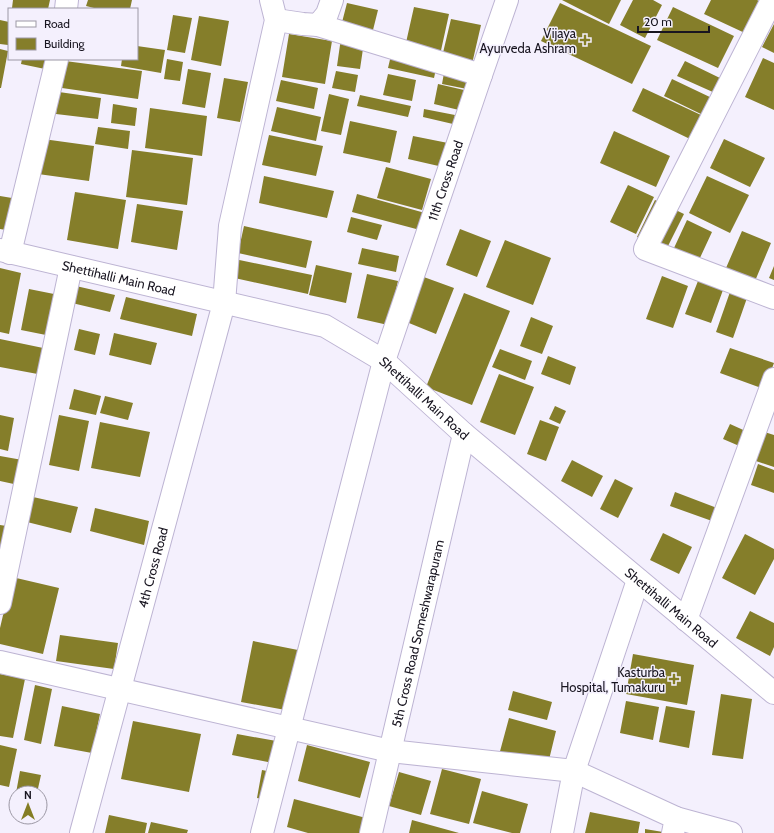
<svg xmlns="http://www.w3.org/2000/svg" width="774" height="833" viewBox="0 0 774 833" font-family="Cabin,sans-serif">
<style>
.building{fill:#857e2a}
.lines{fill:none;stroke-linecap:round;stroke-linejoin:round}
.street-casing{stroke:#bdb4d3;stroke-width:24}
.secondary-casing{stroke:#bdb4d3;stroke-width:24}
.street{stroke:#fff;stroke-width:22}
.secondary{stroke:#fff;stroke-width:22}
.poi-dot{fill:#847d24;stroke:#f4f0fd;stroke-width:1.5}
.labels{text-anchor:middle;stroke-width:3;stroke-linejoin:round;paint-order:stroke}
.poi-label{font-size:13px;fill:#181520;stroke:#f4f0fd;text-anchor:end}
.street-label{font-size:13px;fill:#181520;stroke:#f4f0fd}
</style>
<rect width="100%" height="100%" fill="#f4f0fd"/>
<!-- building -->
<path class="building" d="M13,0H50L48,9L12,8Z
M88,0H132L130,9H98L86,6Z
M562,0H621L609,24Z
M633,0H653L662,5L645,38L620,25Z
M711,0H757L763,3L747,34L704,14Z
M347,3L378,10L371,38L340,30Z
M560,3L651,46L632,84L541,41Z
M414,7L449,14L440,55L405,47Z
M673,7L734,36L718,68L657,40Z
M173,15L192,18L185,53L167,50Z
M199,16L229,21L221,66L191,60Z
M451,19L481,25L472,64L442,57Z
M0,20L9,22V38L8,45L0,44Z
M774,24V53L762,47Z
M289,34L332,41L325,84L282,77Z
M341,38L364,42L360,69L337,66Z
M137,46L165,50L161,73L121,66L122,59H137Z
M0,49L8,51L1,88H0Z
M392,51L438,60L434,78L388,68Z
M763,58L774,63V110L745,97Z
M22,59H46L45,69L21,64Z
M167,59L183,62L180,81L164,79Z
M65,61L142,71L138,99L62,88Z
M685,61L722,79L715,93L677,76Z
M446,62L471,68L467,89L442,84Z
M188,69L211,73L205,108L182,104Z
M336,71L358,75L355,92L332,88Z
M388,74L416,80L412,101L383,95Z
M224,78L248,82L240,122L217,118Z
M672,79L714,99L705,116L664,96Z
M281,80L318,88L314,109L276,101Z
M438,84L464,90L459,110L434,104Z
M643,88L701,115L690,139L632,111Z
M59,92L101,98L98,119L56,114Z
M329,94L349,99L341,135L321,131Z
M360,95L411,106L408,117L357,106Z
M113,104L137,108L135,126L111,123Z
M277,107L321,117L316,141L271,131Z
M150,108L207,116L202,156L145,148Z
M424,109L455,115L453,124L423,117Z
M350,121L397,131L390,163L343,153Z
M98,127L130,131L128,149L95,144Z
M614,131L670,156L656,187L600,163Z
M269,135L323,146L316,176L262,165Z
M413,136L448,143L443,167L408,159Z
M43,139L94,146L89,181L38,174Z
M724,139L765,158L750,187L710,168Z
M132,150L193,158L187,205L126,197Z
M386,167L431,179L422,210L377,198Z
M264,176L334,191L327,218L259,203Z
M707,176L749,195L730,233L689,213Z
M628,185L654,197L636,234L610,222Z
M75,192L126,200L118,249L67,240Z
M357,194L425,213L420,230L352,212Z
M0,196L12,198L6,230L0,229Z
M655,200L684,214L666,250L637,237Z
M137,204L183,211L177,250L131,242Z
M351,217L382,225L377,240L347,232Z
M687,220L712,232L699,260L674,248Z
M244,226L312,241L306,268L238,253Z
M460,229L491,241L477,277L446,265Z
M742,231L771,243L755,281L726,268Z
M505,240L551,258L533,305L486,287Z
M362,248L399,256L396,272L358,264Z
M225,257L312,275L308,294L221,275Z
M316,265L352,273L346,303L309,295Z
M774,266V280L769,278Z
M0,268L21,273L9,334L0,332Z
M367,274L398,281L388,325L357,318Z
M421,276L454,288L436,334L404,321Z
M662,276L688,286L673,328L646,319Z
M698,281L723,290L711,323L685,314Z
M76,286L115,295L110,312L72,303Z
M29,289L69,297L61,338L21,330Z
M730,292L747,298L733,338L716,332Z
M464,293L510,311L472,405L426,387Z
M126,297L197,314L192,336L120,319Z
M531,317L553,326L542,354L520,346Z
M79,329L100,334L95,355L74,350Z
M114,333L157,343L151,365L109,355Z
M0,339L48,349L43,375L0,367Z
M730,348L774,363L764,389L720,373Z
M500,349L532,361L525,380L492,367Z
M548,356L576,367L570,385L541,374Z
M499,374L534,387L515,435L480,422Z
M74,389L101,396L96,415L69,409Z
M105,396L133,403L128,420L100,413Z
M555,406L566,411L560,424L549,419Z
M0,415L14,418L8,451L0,449Z
M59,415L89,421L79,471L49,465Z
M540,420L559,427L546,461L527,454Z
M100,422L150,432L140,477L91,468Z
M730,424L750,433L744,448L723,439Z
M761,431L774,435V467L750,459Z
M0,456L28,461L23,486L0,481Z
M572,460L603,476L592,497L561,481Z
M758,464L774,470V493L751,485Z
M615,479L633,488L618,518L600,509Z
M675,492L717,508L712,521L670,506Z
M33,497L78,507L71,533L27,522Z
M95,508L149,521L144,545L90,531Z
M0,525L13,527L0,560Z
M663,533L692,547L679,574L650,560Z
M745,534L774,549V559L755,595L722,578Z
M12,577L59,588L43,654L0,644V628Z
M750,611L774,623V647L770,656L736,638Z
M60,635L118,643L114,669L56,661Z
M253,641L303,651L291,711L241,702Z
M633,654L694,665L687,705L626,694Z
M0,674L25,679L13,738L0,736Z
M35,685L52,689L41,744L24,740Z
M513,691L552,702L547,720L508,710Z
M721,694L752,699L743,759L712,755Z
M626,701L659,707L653,740L620,733Z
M62,706L100,714L92,753L54,746Z
M666,706L695,711L689,748L659,742Z
M509,718L556,731L547,768L499,755Z
M133,721L201,734L189,792L121,779Z
M237,734L282,742L278,764L232,755Z
M0,745L17,749L9,787L0,785Z
M307,745L370,762L360,798L298,781Z
M442,769L481,779L469,824L430,814Z
M262,770L272,772L267,800L257,798Z
M20,771L41,775L37,793H16Z
M399,772L431,781L421,815L389,806Z
M482,791L528,804L520,833H512L473,823Z
M294,799L366,818L361,833H308L287,827Z
M590,812L640,822L638,833H585Z
M109,815L147,823L145,833H105Z
M412,820L459,833H409Z
M151,822L188,830L187,833H148Z
M645,829L663,832V833H645Z"/>
<g class="lines">
<!-- street casing -->
<g class="street-casing">
<g id="street">
<path d="M772,0L645,249L774,298"/>
<path d="M66,9L67,0"/>
<path d="M276,20L303,24L318,25L327,14L332,0"/>
<path d="M318,25L481,75"/>
<path d="M10,253L57,59"/>
<path d="M0,603L71,267"/>
<path d="M686,620L774,379"/>
<path d="M0,662L390,751L574,771L676,818L673,833"/>
<path d="M676,818L731,833"/>
<path id="s1" d="M81,833L224,303L230,226L276,20L271,0"/>
<path id="s2" d="M262,833L384,361L481,75L507,0"/>
<path id="s3" d="M371,833L464,434"/>
<path d="M562,833L574,771L638,580"/>
</g>
</g>
<!-- secondary casing -->
<g class="secondary-casing">
<g id="secondary">
<path id="s4" d="M0,250L325,326L384,361L464,434L774,693"/>
</g>
</g>
<!-- street -->
<use href="#street" class="street"/>
<!-- secondary -->
<use href="#secondary" class="secondary"/>
</g>
<!-- markers -->
<g class="poi-dot">
<path d="M583 34h4v4h4v4h-4v4h-4v-4h-4v-4h4z"/>
<path d="M672 673h4v4h4v4h-4v4h-4v-4h-4v-4h4z"/>
</g>
<g class="labels">
<!-- poi labels -->
<g class="poi-label">
<text x="576" y="38">Vijaya<tspan x="576" dy="15">Ayurveda Ashram</tspan></text>
<text x="665" y="677">Kasturba<tspan x="665" dy="15">Hospital, Tumakuru</tspan></text>
</g>
<!-- street labels -->
<g class="street-label">
<text dy="5" stroke="none"><textPath href="#s2" startOffset="678">11th Cross Road</textPath></text>
<text dy="5" stroke="none"><textPath href="#s4" startOffset="122">Shettihalli Main Road</textPath></text>
<text dy="5" stroke="none"><textPath href="#s4" startOffset="457">Shettihalli Main Road</textPath></text>
<text dy="5" stroke="none"><textPath href="#s1" startOffset="275">4th Cross Road</textPath></text>
<text dy="5" stroke="none"><textPath href="#s4" startOffset="781">Shettihalli Main Road</textPath></text>
<text dy="5" stroke="none"><textPath href="#s3" startOffset="205">5th Cross Road Someshwarapuram</textPath></text>
</g>
</g>
<!-- legend -->
<rect x="8" y="8" width="130" height="52" fill="#f4f0fd" stroke="#9c98a5"/>
<rect x="16" y="21" width="20" height="6" fill="#ffffff" stroke="#9c98a5"/>
<text x="44" y="28" font-size="12" fill="#181520">Road</text>
<rect x="16" y="38" width="20" height="12" fill="#857e2a" stroke="#9c98a5"/>
<text x="44" y="48" font-size="12" fill="#181520">Building</text>
<!-- north arrow -->
<g transform="translate(28 805)"><circle r="19" fill="#f4f0fd" stroke="#9c98a5"/>
<path d="M0-3L7 15L0 10L-7 15Z" fill="#847d24"/>
<text y="-6" font-size="11" font-weight="bold" text-anchor="middle" fill="#181520">N</text>
</g>
<!-- scale -->
<path d="M638 26v6h71v-6" fill="none" stroke="#181520" stroke-width="2"/>
<text x="644" y="26" font-size="12" fill="#181520" stroke="#f4f0fd" stroke-width="3" paint-order="stroke">20 m</text>
</svg>
